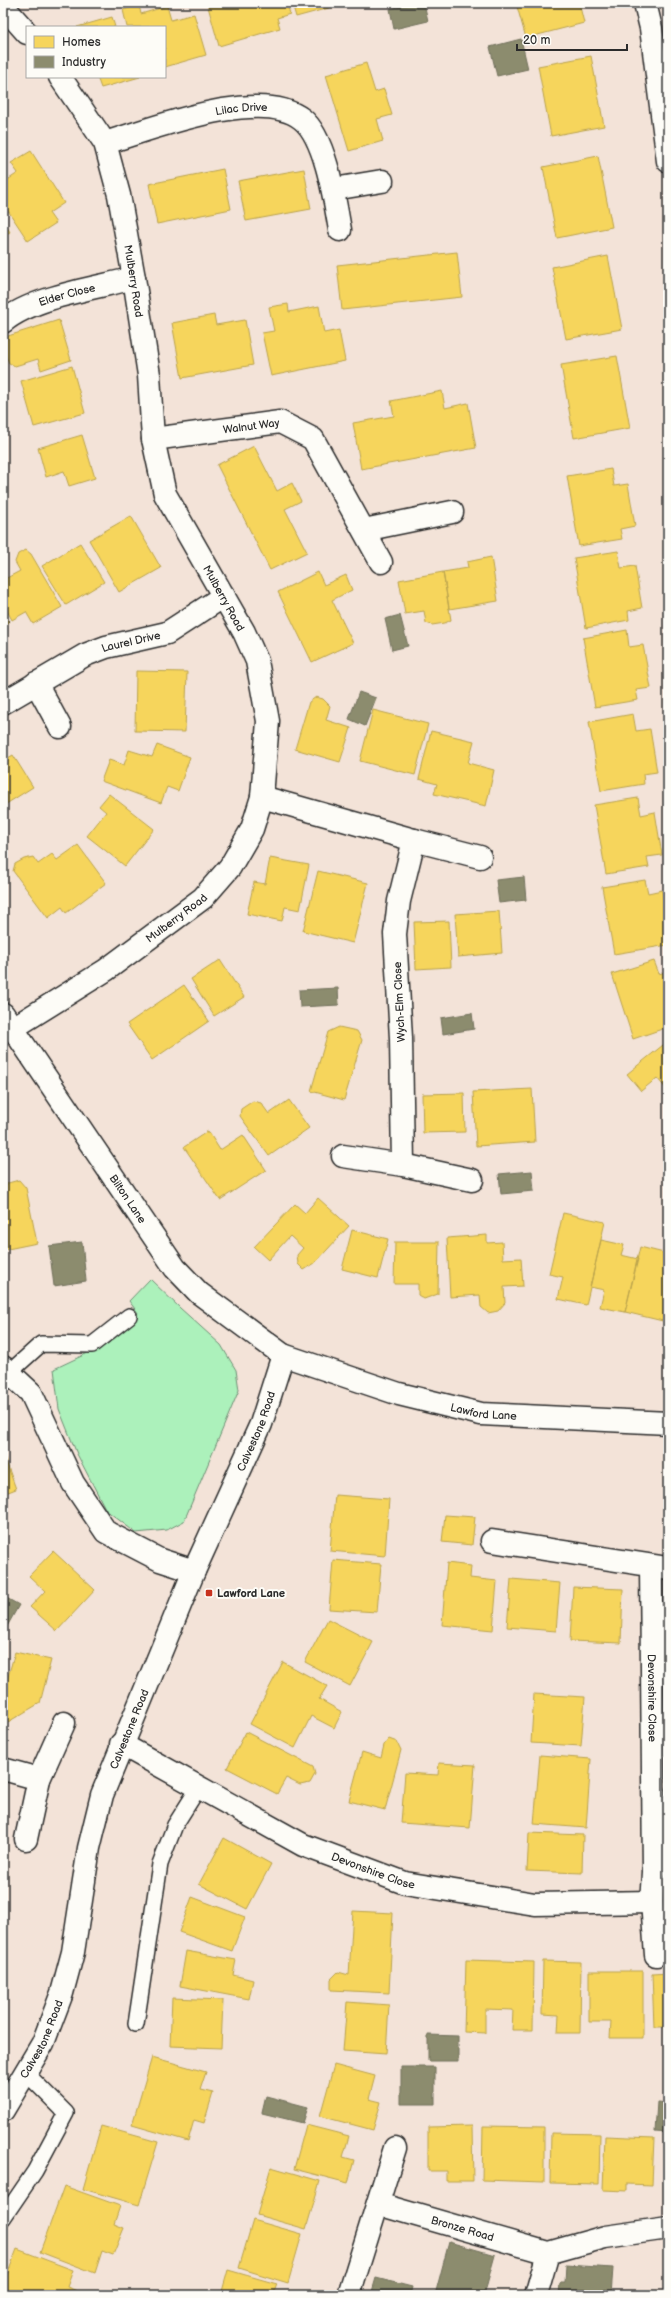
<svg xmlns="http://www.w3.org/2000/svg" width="671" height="2298" viewBox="0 0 671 2298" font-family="'Balsamiq Sans',sans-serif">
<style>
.green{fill:#acf1bb;stroke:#6c8e73}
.homes{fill:#f6d55c;stroke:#b9a24d}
.industry{fill:#8c8c6e;stroke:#6f6f5a}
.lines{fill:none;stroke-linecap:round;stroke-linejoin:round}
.lane-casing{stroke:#2b2b2b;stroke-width:18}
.street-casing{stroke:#2b2b2b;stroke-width:25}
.secondary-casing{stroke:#2b2b2b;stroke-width:25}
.lane{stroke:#fdfcf7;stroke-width:15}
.street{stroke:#fdfcf7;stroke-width:22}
.secondary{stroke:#fdfcf7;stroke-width:22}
.poi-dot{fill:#c8321e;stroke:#fdfcf7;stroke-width:1.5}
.labels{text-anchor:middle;stroke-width:4;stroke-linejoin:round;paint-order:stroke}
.street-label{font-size:11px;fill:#2b2b2b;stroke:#fdfcf7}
.poi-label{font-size:11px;font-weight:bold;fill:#2b2b2b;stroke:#fdfcf7;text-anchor:start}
</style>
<rect width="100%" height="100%" fill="#f3e3d8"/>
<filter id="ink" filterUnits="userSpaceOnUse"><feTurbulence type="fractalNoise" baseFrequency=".025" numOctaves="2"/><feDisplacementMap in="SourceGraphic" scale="8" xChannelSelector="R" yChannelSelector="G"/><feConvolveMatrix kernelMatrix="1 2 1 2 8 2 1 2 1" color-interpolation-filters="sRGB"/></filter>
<g filter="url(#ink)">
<!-- green -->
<path class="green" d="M150,1279L180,1308L221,1345L236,1370L239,1390L184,1521L167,1530L136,1533L106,1510L77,1454L59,1409L54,1369L109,1343L138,1313L129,1301Z"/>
<!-- homes -->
<path class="homes" d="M207,3H287L290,14L277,18L280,28L219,46Z
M292,3H347L296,17Z
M516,3H579L584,23L526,38Z
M139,5L141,14L167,6L171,20L194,14L206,55L165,67V27H127L123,10Z
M112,17L115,27H77Z
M591,56L604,126L551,136L538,66Z
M366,63L375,92L384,89L392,115L377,119L383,141L349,151L326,75Z
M97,77H140L101,88Z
M31,151L64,203L49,213L56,223L28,241L3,203V183L18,173L11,163Z
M598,156L612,227L557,238L543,167Z
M223,169L231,209L157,224L149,184Z
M304,169L311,209L246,221L238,181Z
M3,221L10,232L3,236Z
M457,252L462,297L342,310L337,265Z
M608,256L622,329L566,339L552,267Z
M288,304L289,312L319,306L324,333L339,330L345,361L271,376L262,333L274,331L269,307Z
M214,315L216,325L245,320L253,365L182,378L172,323Z
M59,320L71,360L41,370L38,359L15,366L9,363L3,349L8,336Z
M617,356L630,428L574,438L561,365Z
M72,366L85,413L34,427L21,381Z
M442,391L445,408L468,403L476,448L361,469L353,423L394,416L391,401Z
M82,435L95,478L69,486L64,471L46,477L38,448Z
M254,446L277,491L292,483L301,501L285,509L307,552L270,570L217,465Z
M611,469L614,486L628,484L635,526L620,529L622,539L579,546L567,476Z
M131,516L161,568L119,592L89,540Z
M80,543L104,582L66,605L42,566Z
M26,550L31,554L62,607L33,624L26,612L12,620L3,603V580L20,571L15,562L18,554Z
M618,551L621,568L635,566L642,608L628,611L629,620L586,628L574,558Z
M491,557L498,601L449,609L443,572L468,568L467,562Z
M318,572L324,585L346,575L352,590L332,600L353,643L312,662L278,592Z
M443,572L451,620L445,623L432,625L426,623L424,611L405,614L399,580Z
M3,613L9,622L3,626Z
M627,630L629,647L643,645L651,688L636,690L638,700L595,707L583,638Z
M136,671L187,672L185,732L135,731Z
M316,697L323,699L330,706L326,720L351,728L340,762L295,749L309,702Z
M373,710L428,724L415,775L360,761Z
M633,714L636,731L650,729L657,772L643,774L644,784L601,791L589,722Z
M431,731L474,741L468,763L494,770L486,806L434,794L437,784L419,779Z
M157,745L190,757L178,791L167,787L161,803L101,781L109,760L124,765L129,750L152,757Z
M13,755L33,787L3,806V761Z
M109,794L154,829L125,866L87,836L106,812L99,806Z
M638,798L641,815L655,812L662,855L647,857L649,867L606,874L594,805Z
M78,845L106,883L66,913L62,907L48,918L13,871L15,864L24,859L33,857L38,864L52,854L57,860Z
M270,858L309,865L300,910L285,907L282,921L247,914L254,882L265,884Z
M318,871L368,883L353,943L303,931Z
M645,880L648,893L662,890L668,927V945L614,954L602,887Z
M499,911L502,953L458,957L455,914Z
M449,921L451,967L416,969L414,922Z
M220,960L244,997L214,1016L191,979Z
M654,961L659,974L668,971V1027L633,1039L612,974Z
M184,985L209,1021L152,1060L127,1024Z
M339,1027L357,1031L362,1040L344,1100L311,1091L328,1032Z
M668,1041V1091L657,1078L641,1091L627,1074Z
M532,1089L535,1142L476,1146L473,1092Z
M464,1093L465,1132L423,1133L422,1094Z
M289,1100L309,1128L269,1156L240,1116L241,1109L253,1101L261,1103L269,1114Z
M208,1131L220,1150L243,1135L266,1170L220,1200L184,1147Z
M19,1180L26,1188L37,1243L3,1250V1201L5,1200L3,1190L8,1183Z
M318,1198L349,1226L315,1263L304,1270L298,1264L297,1255L303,1248L290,1236L268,1260L254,1247L295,1204L305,1213Z
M563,1213L605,1222L586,1305L558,1299L563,1277L549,1274Z
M352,1230L388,1239L378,1278L342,1269Z
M487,1235V1243L502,1242L503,1259L521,1258L523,1286L504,1287L505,1303L498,1311L488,1313L481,1307L480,1295L450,1297L447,1238Z
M601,1240L624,1245L621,1255L638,1259L625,1312L600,1307L604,1290L590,1287Z
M395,1242H439L438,1294L424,1299L418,1295V1284H394Z
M640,1247L668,1254L667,1322L625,1312Z
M3,1453L16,1489L3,1494Z
M335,1495L389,1499L385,1556L330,1551Z
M445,1515L475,1517L472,1545L442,1542Z
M53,1551L95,1590L57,1631L30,1607L45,1591L29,1576Z
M333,1560L381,1564L377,1612L329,1609Z
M447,1563L471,1566L470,1578L497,1581L493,1630L442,1625Z
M511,1579L560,1583L556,1631L507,1627Z
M573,1587L623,1589L621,1643L570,1641Z
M664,1602H668V1653H663Z
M328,1619L373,1642L350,1686L305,1662Z
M15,1652L51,1660L40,1703L3,1725V1683L7,1680Z
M283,1662L327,1686L319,1699L342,1712L334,1728L311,1716L295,1748L250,1724Z
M534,1694L585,1697L581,1746L531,1743Z
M246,1732L313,1767L315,1774L310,1783L300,1785L286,1778L277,1794L227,1768Z
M389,1739L397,1742L401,1750L385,1810L349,1801L362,1752L381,1758L384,1745Z
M540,1755L591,1759L586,1828L534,1824Z
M439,1763L475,1765L470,1828L401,1823L405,1773L438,1775Z
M529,1833L583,1835L582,1873L527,1871Z
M224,1838L271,1864L247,1909L199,1884Z
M192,1897L245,1917L232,1951L179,1932Z
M353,1911L393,1913L389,1993L331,1990V1979L338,1972L349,1975Z
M186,1951L236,1960L233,1975L253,1980L249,1999L180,1986Z
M466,1960L534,1962L533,2030H512L513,2010L485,2009V2033L464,2032Z
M543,1961L581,1962L580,2033H558L559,2015L542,2014Z
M589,1971H643V2038H610L611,2022H589Z
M668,1973V2027H654L652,1974Z
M172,1998L223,2000L221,2048L170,2046Z
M347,2002L389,2005L386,2054L343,2051Z
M152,2057L206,2072L200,2090L213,2093L204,2123L194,2120L188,2141L132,2125Z
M334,2065L375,2076L369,2099L381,2102L373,2130L320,2116Z
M306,2125L349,2136L343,2157L354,2160L348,2183L294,2169Z
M101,2126L158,2142L139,2205L83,2189Z
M472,2126L473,2181H446V2171H428V2127Z
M483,2126L544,2127V2182L482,2180Z
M551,2133L600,2134L599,2184L550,2183Z
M605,2136L654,2138L652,2185L627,2184V2191L603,2190Z
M271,2167L320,2181L306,2229L257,2215Z
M64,2186L120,2206L114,2224L124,2228L113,2255L102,2251L95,2273L40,2252Z
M253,2220L302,2234L288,2283L239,2268Z
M17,2249L73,2270L67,2287L77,2291L76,2295H3V2286Z
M228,2270L277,2284L273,2295H221Z"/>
<!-- industry -->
<path class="industry" d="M415,3H424L428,21L394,29L390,9Z
M521,39L528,69L497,76L490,47Z
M400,615L408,646L392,650L385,619Z
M359,692L376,698L365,726L349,719Z
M524,877L526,900L499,903L496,880Z
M338,988L339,1005L300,1007L299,990Z
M472,1013L474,1029L443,1034L441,1018Z
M532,1171L534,1191L501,1194L499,1174Z
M82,1242L86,1281L54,1286L49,1246Z
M3,1596L19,1605L5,1630L3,1629Z
M428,2035L458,2036V2061H428Z
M401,2067H435V2104H401Z
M266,2096L308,2107L303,2123L262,2113Z
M657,2102L668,2103V2133L655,2132Z
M449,2242L495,2255L484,2295H435Z
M566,2265L613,2268L611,2295H559L560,2283H565Z
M376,2278L412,2287L410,2295H371Z"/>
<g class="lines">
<!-- lane casing -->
<g class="lane-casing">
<path id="lane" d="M10,1372L41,1344L92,1345L129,1316
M136,2024L160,1864L175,1825L199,1787
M3,2218L35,2171L66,2113L26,2073"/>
</g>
<!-- street casing -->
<g class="street-casing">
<g id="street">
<path d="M645,3L651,28L668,161"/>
<path d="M3,6L27,33"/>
<path id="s1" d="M105,143C152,129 260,86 302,119C326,138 335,202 340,230"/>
<path d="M334,189L382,181"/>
<path id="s2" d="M3,322C32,297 96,288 134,278"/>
<path id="s3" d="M153,439L280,422L313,439L381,562"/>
<path d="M364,530L452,512"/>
<path d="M36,683L60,727"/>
<path id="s4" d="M3,703L85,655L106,647L167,633L224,596"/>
<path d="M262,797L414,840L480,857"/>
<path id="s5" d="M13,1028L106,970L203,898L230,867L252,829L262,797L268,721L257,661L244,632L165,494L153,439L149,375L134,278L119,195L105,143L60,77"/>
<path d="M343,1156L403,1165L472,1180"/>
<path d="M403,1165L401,1038L395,934L399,901L414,840"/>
<path d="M3,1367L31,1393L73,1483L106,1532L160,1560L194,1571"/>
<path d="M492,1541L668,1568"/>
<path id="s6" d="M651,1567L654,1873L652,1902L656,1955"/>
<path id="s7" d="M121,1744L303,1845L405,1883L535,1904L652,1902"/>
<path d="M3,1769L39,1779"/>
<path d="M26,1839L39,1779L64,1723"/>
<path id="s8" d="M378,2204L548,2253L605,2237L668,2228"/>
<path d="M350,2292L395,2148"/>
<path d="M536,2295L548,2253"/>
</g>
</g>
<!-- secondary casing -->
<g class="secondary-casing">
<g id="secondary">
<path id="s9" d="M3,1014L175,1268L199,1293L283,1355L399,1394L481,1414L668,1423"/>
<path id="s10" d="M3,2110L43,2043L62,1993L73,1952L89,1848L102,1795L194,1571L261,1424L283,1355"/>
</g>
</g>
<!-- lane -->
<use href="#lane" class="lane"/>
<!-- street -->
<use href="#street" class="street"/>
<!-- secondary -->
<use href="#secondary" class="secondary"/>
</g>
</g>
<!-- markers -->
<rect class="poi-dot" x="205" y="1589" width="8" height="8" rx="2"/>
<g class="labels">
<!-- street labels -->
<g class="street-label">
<text dy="4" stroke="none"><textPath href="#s1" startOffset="141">Lilac Drive</textPath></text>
<text transform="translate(134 281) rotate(81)" y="4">Mulberry Road</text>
<text dy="4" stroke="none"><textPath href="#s2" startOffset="70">Elder Close</textPath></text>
<text dy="4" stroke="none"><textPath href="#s3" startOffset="99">Walnut Way</textPath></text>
<text transform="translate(224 598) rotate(61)" y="4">Mulberry Road</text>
<text dy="4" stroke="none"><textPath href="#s4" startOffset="143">Laurel Drive</textPath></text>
<text dy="4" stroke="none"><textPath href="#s5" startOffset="197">Mulberry Road</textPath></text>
<text transform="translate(399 1002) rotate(-93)" y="4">Wych-Elm Close</text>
<text dy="4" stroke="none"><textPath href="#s9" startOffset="223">Bilton Lane</textPath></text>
<text dy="4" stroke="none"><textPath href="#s9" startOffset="655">Lawford Lane</textPath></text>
<text dy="4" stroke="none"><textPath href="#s10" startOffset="729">Calvestone Road</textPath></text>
<text dy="4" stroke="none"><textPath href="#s6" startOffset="131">Devonshire Close</textPath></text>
<text dy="4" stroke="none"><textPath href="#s10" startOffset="405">Calvestone Road</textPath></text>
<text dy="4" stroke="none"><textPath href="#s7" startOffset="283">Devonshire Close</textPath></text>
<text dy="4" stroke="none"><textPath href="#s10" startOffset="81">Calvestone Road</textPath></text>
<text dy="4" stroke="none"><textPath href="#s8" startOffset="88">Bronze Road</textPath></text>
</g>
<!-- poi labels -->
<g class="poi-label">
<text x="217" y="1597">Lawford Lane</text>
</g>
</g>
<!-- margin -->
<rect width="671" height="2298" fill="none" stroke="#fdfcf7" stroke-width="16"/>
<rect x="8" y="8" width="655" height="2282" fill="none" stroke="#2b2b2b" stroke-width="1.5" filter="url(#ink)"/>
<!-- legend -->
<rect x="26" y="26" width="140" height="52" fill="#fdfcf7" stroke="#a9a8a5"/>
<rect x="34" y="36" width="20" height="12" fill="#f6d55c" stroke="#a9a8a5"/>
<text x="62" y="46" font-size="12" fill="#2b2b2b">Homes</text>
<rect x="34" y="56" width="20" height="12" fill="#8c8c6e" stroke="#a9a8a5"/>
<text x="62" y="66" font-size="12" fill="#2b2b2b">Industry</text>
<!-- scale -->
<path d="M517 44v6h110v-6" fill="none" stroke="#2b2b2b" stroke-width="2"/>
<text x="523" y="44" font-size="12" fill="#2b2b2b" stroke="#fdfcf7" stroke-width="3" paint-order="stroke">20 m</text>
</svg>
